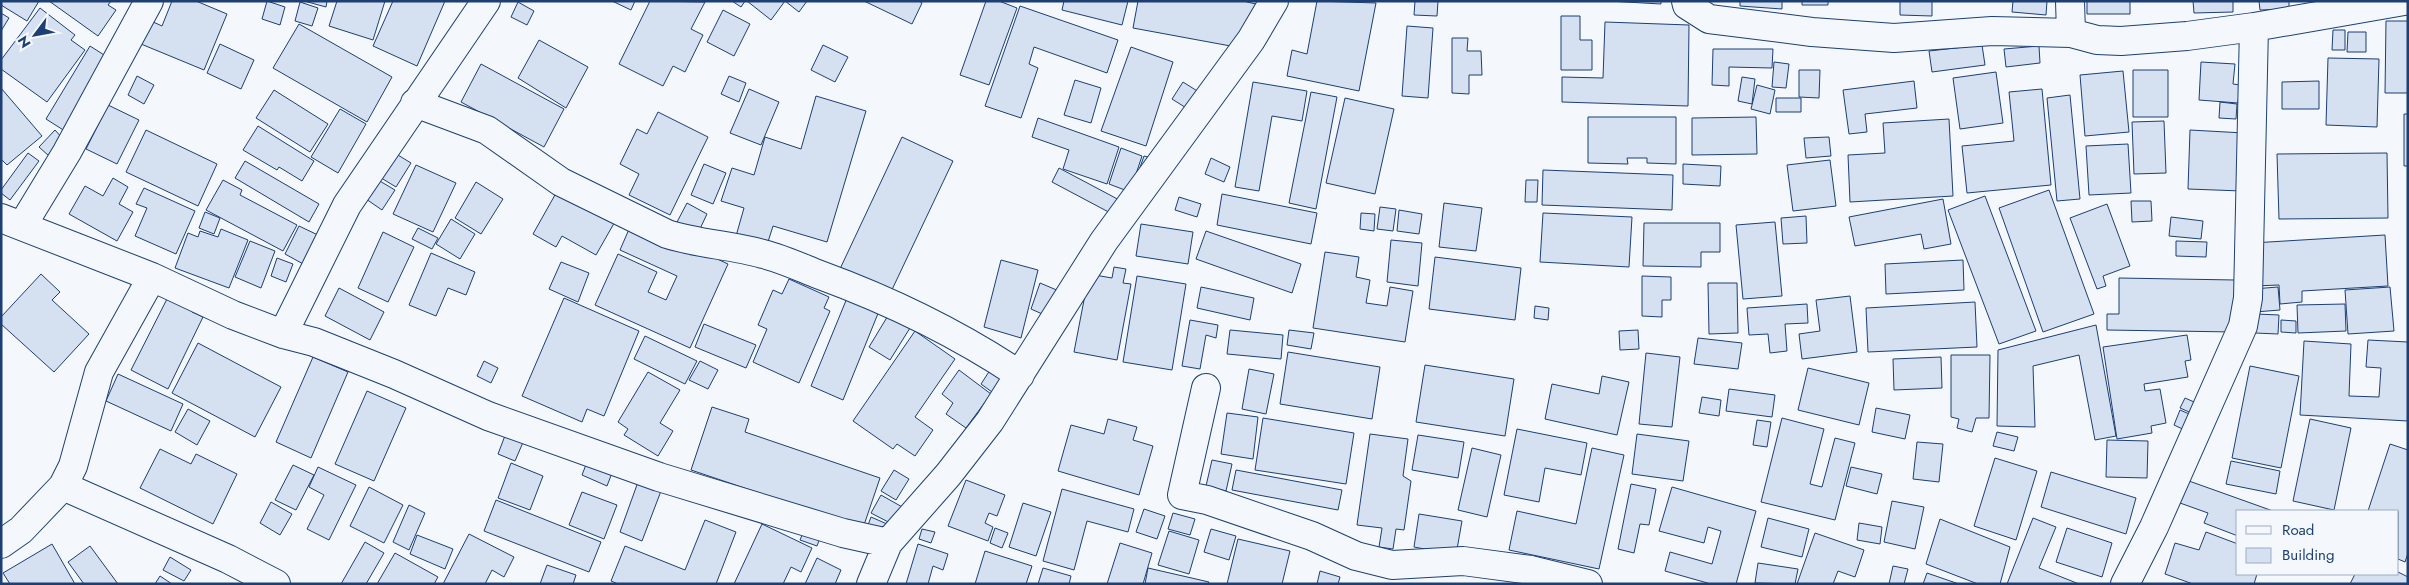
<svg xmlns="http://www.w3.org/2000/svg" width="2409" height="585" viewBox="0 0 2409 585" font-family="Jost,sans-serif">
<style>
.building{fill:#d5e0f0;stroke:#1d3f73}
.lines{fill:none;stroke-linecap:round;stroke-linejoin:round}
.street-casing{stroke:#1d3f73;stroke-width:30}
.street{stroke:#f4f7fb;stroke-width:28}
</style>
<rect width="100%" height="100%" fill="#f4f7fb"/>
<!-- building -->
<path class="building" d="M1,1H39L27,21L1,5Z
M49,1H111L108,5L116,10L98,36Z
M172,1H196L227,14L204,70L141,44L151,21L162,26Z
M267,1L285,7L280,25L262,19Z
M304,1H327L326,7Z
M337,1H385L373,40L329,26Z
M393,1H445L417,66L373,46Z
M612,1H635L631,10Z
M650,1L705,2L691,29L703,35L685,72L673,66L663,86L619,64Z
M732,1H745L741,7Z
M747,1H785L771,20Z
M785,1H807L799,12Z
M864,1H919L922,3L912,24Z
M986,1H999L1017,8L989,85L960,75Z
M1064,1H1128L1122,25L1062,10Z
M1138,1H1243L1260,5L1236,47L1133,28Z
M1317,1L1376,3L1359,91L1287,76L1292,50L1307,54Z
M1415,1H1438L1437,16L1414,15Z
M1608,1H1661V4Z
M1740,1H1782V9L1740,6Z
M1802,1H1828V5H1802Z
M1900,1H1932V16L1900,15Z
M2013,1H2047L2046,15L2012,12Z
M2087,1H2130V14H2087Z
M2193,1H2233V12L2194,13Z
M2259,1H2289V9L2260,10Z
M300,2L318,8L312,26L295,21Z
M518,2L534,11L527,25L511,17Z
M1020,6L1118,40L1107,73L1034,47L1029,64L1038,68L1021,118L985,106Z
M40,8L75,35L71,40L85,50L47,102L1,69V60Z
M723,10L750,24L734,56L707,42Z
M1,13L9,18L1,31Z
M1561,16H1580V40H1592V70H1561Z
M2386,21H2408V93H2385Z
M1605,22L1689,25L1688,106L1562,102V77L1603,78Z
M299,24L392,77L367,122L273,68Z
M1407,26L1433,28L1428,98L1402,96Z
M2333,30H2345V50H2332Z
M2348,32H2366V52H2347Z
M1452,38H1468L1467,51H1481L1482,75H1469V94L1452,93Z
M539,40L588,67L566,108L518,78Z
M220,44L254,60L241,89L207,73Z
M823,45L848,57L835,82L811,70Z
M1982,45L1985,65L1932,72L1929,51Z
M90,46L112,60L68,133L46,119Z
M2039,46L2040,63L2006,67L2004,49Z
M1131,47L1173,62L1146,146L1101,131Z
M1713,49H1773L1772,68L1729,67V86L1712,85Z
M2328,58L2379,59L2377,127L2326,125Z
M1774,62L1789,64L1786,88L1772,87Z
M2201,62L2235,64L2233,84L2240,85L2238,103L2199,100Z
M481,64L564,109L544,147L461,102Z
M1799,70H1820L1819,98L1799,97Z
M2133,70H2168V117H2133Z
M2123,71L2129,132L2085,136L2080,75Z
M1996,72L2003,123L1960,129L1953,78Z
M137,76L154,85L144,104L128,95Z
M729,76L746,83L739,102L721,94Z
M1742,77L1755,79L1752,104L1738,101Z
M1075,80L1101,88L1091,123L1064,115Z
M1914,81L1917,108L1865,114L1867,132L1849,134L1843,90Z
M2319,81V109H2282V82Z
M1183,82L1202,94L1191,111L1172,99Z
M1253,82L1307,91L1302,121L1272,116L1259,191L1235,187Z
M1757,85L1775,90L1770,114L1751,109Z
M1,88L42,136L7,165L1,159Z
M749,89L779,102L761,145L730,133Z
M2042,89L2051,185L1967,193L1962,146L2014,141L2009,92Z
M274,90L328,124L310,152L256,118Z
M1311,92L1337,97L1316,209L1289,203Z
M2070,95L2080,199L2057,201L2047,98Z
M816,96L866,111L827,242L773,226L767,245L736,236L744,208L721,201L732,168L754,175L765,137L801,149Z
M1345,98L1394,109L1375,194L1326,183Z
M1776,98H1801V112H1776Z
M2220,102L2237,104L2236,119L2219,118Z
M108,105L139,120L117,164L86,149Z
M340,109L366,124L338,173L311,157Z
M658,112L708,137L670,215L629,195L639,174L620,164L637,129L647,134Z
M2404,114H2408V166H2404Z
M1588,117H1676V164L1647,163V158H1627L1628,164L1588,163Z
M1756,117L1757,154L1692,155V118Z
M1038,118L1119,147L1107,184L1063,169L1069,150L1032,137Z
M1949,119L1953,196L1850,202L1848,155L1885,153L1883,123Z
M2164,121L2166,173L2134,174L2132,122Z
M258,126L314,161L302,181L279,167L277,170L243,150Z
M55,130L64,140L49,156L39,147Z
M146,130L217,164L198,206L126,172Z
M2190,130L2244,133L2242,191L2188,189Z
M902,137L953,161L889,296L839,271Z
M1829,137L1831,156L1806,158L1804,138Z
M2128,144L2131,193L2089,195L2086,146Z
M1121,148L1142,156L1130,192L1109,184Z
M393,152L411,163L396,187L378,176Z
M28,153L39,161L10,200L1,193V190Z
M2387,153L2388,218L2279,219L2277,154Z
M1144,156L1155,159L1138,173Z
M1211,158L1230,167L1224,182L1205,174Z
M1830,160L1836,206L1793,211L1787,165Z
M245,161L319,204L309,222L235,178Z
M704,164L726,173L713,204L691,195Z
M1683,164L1721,166L1720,186L1683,184Z
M416,165L456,183L433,232L393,214Z
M1059,168L1125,203L1118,217L1052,182Z
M1543,170L1673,175L1672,210L1542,205Z
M113,178L128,187L119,204L133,212L117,241L69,214L85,186L103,196Z
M223,180L242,190L240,195L297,225L283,251L206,210Z
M378,180L395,190L382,210L366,199Z
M1526,180H1538L1537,202H1525Z
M476,182L503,199L481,234L455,218Z
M560,186L617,218L596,255L562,236L556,247L533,234Z
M144,188L195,211L176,254L135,236L147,208L136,204Z
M2049,190L2094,314L2043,332L1999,208Z
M1222,194L1317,213L1311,244L1217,225Z
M1985,196L2036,331L1999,344L1948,210Z
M1179,197L1201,204L1197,217L1175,210Z
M1943,199L1951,244L1924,249L1921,234L1855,246L1849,217Z
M2131,201H2151L2152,221L2132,222Z
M687,203L707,214L698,233L677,222Z
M1444,203L1482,208L1476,251L1439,247Z
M2107,204L2130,266L2103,276L2106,286L2097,289L2070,218Z
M1380,207L1396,209L1393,231L1377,229Z
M1399,210L1422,214L1419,234L1397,231Z
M205,212L220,218L214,234L199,228Z
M1361,213L1375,214L1374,231L1360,229Z
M1543,213L1632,217L1629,267L1540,262Z
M1806,216L1807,243L1783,244L1781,218Z
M2171,217L2203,221L2201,239L2169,236Z
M451,219L475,234L460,259L436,244Z
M633,220L728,264L690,348L595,305L618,254L657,272L648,292L666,300L677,276L620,250Z
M1775,222L1782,296L1743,299L1736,225Z
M1644,223H1720V252H1701V267L1643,266Z
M1141,224L1193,232L1188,264L1136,256Z
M299,226L320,236L305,265L285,254Z
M418,228L438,238L432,249L412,239Z
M221,229L248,240L229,288L175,268L188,233L198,237L200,231L218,237Z
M1206,231L1301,264L1292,293L1196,259Z
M383,232L414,247L388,302L358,288Z
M2385,235L2388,286L2302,291V302L2280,304L2279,285L2254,286L2252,243Z
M1391,240L1422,243L1418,286L1387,282Z
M250,241L275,251L261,288L235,277Z
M2176,241L2207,242L2206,257L2176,256Z
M1325,252L1359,257L1356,277L1370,280L1366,303L1387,306L1390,287L1413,291L1405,342L1313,328Z
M431,253L475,272L466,295L448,288L436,316L409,305Z
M1435,257L1521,268L1515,320L1429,309Z
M277,258L293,264L286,282L271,276Z
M1001,260L1038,270L1021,338L984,327Z
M1963,260L1964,290L1886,294L1885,264Z
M561,262L589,273L578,302L549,289Z
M1114,267L1126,269L1123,283L1131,284L1117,360L1074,352L1089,274L1112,278Z
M41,274L60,292L52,300L89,334L54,372L1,324V317Z
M1137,276L1186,284L1172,370L1123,362Z
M1642,276L1671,277V300H1662V317L1642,316Z
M2119,278L2235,280V332L2107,330V314H2119Z
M789,279L829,297L824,308L830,311L799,383L753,362L767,329L758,325L773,290L782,294Z
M1040,283L1059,291L1049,317L1031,309Z
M1708,283H1737L1738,333L1709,334Z
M1201,287L1254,298L1250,320L1197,308Z
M2278,287L2280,310L2255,312L2253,289Z
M2390,287L2394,331L2348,334L2345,290Z
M339,288L384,312L370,340L325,316Z
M169,295L194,308L192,312L203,317L168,389L131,370Z
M1850,296L1857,352L1802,359L1799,334L1820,331L1816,300Z
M564,298L639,331L604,416L587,409L582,422L522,396Z
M847,298L879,311L843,400L811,386Z
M1975,302L1977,347L1868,352L1866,308Z
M1807,304L1808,323L1785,324L1787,351L1770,353L1768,334L1749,335L1747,308Z
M2345,304L2346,331L2298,333L2297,305Z
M1535,306L1549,308L1548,320L1534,318Z
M889,314L910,328L890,360L869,347Z
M2256,314L2279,315L2278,334L2255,333Z
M1190,320L1218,325L1216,338L1206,335L1200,369L1182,366Z
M2281,320L2296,321V333L2281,332Z
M704,324L756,345L746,368L695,347Z
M2096,325L2116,436L2095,440L2079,355L2033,366L2035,427L1997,426L1998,350Z
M1230,330L1283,335L1281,359L1227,354Z
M1289,330L1314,333L1311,349L1287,345Z
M1638,330L1639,349L1620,350L1619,331Z
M915,331L955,359L915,417L933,430L915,456L897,444L893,449L853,421Z
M2187,335L2191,360L2185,361L2188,377L2144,384L2145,391L2160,389L2166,423L2151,426L2152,433L2117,439L2103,347Z
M645,336L697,361L685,384L634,359Z
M1698,338L1742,343L1738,369L1694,364Z
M2368,340L2408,342V421L2300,415L2304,341L2351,344L2349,396L2379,397L2381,368L2366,367Z
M198,343L281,387L255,437L172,393Z
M1288,352L1380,367L1372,419L1280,404Z
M1646,353L1680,357L1672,427L1639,424Z
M1951,355H1990L1989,418H1976L1972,432L1957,428L1959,419L1951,417Z
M313,357L348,372L311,458L276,442Z
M1941,357L1942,388L1894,390L1893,359Z
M484,361L498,368L491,383L477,376Z
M700,361L718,370L708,389L689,380Z
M994,364L1005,371L992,392L981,384Z
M1425,365L1514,379L1505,436L1416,422Z
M2250,366L2299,376L2281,468L2232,458Z
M1808,368L1869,383L1859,425L1798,410Z
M1249,369L1274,374L1266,414L1242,409Z
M959,370L991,394L966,428L946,414L953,403L942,394Z
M648,372L680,390L660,423L673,431L658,456L624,435L628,429L618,422Z
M118,374L183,404L171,431L106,401Z
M1602,376L1629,382L1617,435L1545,419L1552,384L1599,394Z
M1729,389L1775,395L1772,417L1726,411Z
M367,391L406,408L374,481L335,464Z
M1702,397L1721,400L1719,416L1699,413Z
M2185,398L2201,405L2196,415L2180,408Z
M712,407L749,419L745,432L880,478L863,528L691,470Z
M1876,408L1910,415L1905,439L1872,432Z
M188,409L210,421L197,445L175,432Z
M2180,410L2196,417L2189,432L2174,425Z
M1227,413L1258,417L1253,459L1221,454Z
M1263,418L1354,433L1346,484L1255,470Z
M1782,418L1824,429L1810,484L1822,487L1835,438L1855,443L1835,520L1761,502Z
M1108,419L1137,427L1133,440L1153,446L1139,495L1058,471L1071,425L1104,434Z
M2310,419L2351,428L2334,510L2293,501Z
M1757,420L1771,422L1767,447L1753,445Z
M1517,429L1587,443L1581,475L1545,468L1539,502L1504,495Z
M1997,432L2018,437L2014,451L1993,446Z
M506,433L524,440L515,461L498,454Z
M1370,434L1408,439L1403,476L1411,481L1404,530L1396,529L1393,549L1379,547L1382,528L1357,525Z
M1637,434L1689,441L1683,481L1632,474Z
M1418,435L1464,442L1458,478L1412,470Z
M2107,440L2148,441L2147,478L2106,477Z
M1917,442L1943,444L1939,482L1913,479Z
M2390,444L2408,450V553L2405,562L2398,559V511H2368Z
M1472,448L1501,455L1487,517L1458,510Z
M1592,448L1624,455L1599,569L1509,550L1517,511L1576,524Z
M160,449L191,464L196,454L237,474L213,524L140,488Z
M1995,458L2037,471L2016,540L1974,526Z
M1212,460L1232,464L1226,491L1206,486Z
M2231,461L2280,471L2276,494L2226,484Z
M587,462L612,473L607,486L582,475Z
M511,463L543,476L530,510L498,498Z
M293,465L314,475L296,510L275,500Z
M318,467L356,485L329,540L307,529L324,495L309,487Z
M1851,467L1882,474L1877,494L1846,486Z
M894,470L909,479L896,500L881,491Z
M1236,470L1342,490L1338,510L1232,490Z
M2051,472L2136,498L2126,534L2041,507Z
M966,480L1005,495L997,516L989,513L985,523L993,527L988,541L948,526Z
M2189,481L2273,511H2238V536L2204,523L2208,513L2180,503Z
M638,482L661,491L642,541L620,532Z
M1631,484L1656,489L1649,525L1640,524L1634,553L1618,549Z
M369,487L403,505L384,543L350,526Z
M1672,487L1756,511L1736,584H1711L1665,571L1670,552L1712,564L1721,531L1708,527L1704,543L1659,531Z
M1062,489L1134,509L1128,532L1087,521L1074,570L1043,561Z
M582,492L617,505L604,539L569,525Z
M881,495L904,508L894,525L871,513Z
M496,500L601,542L589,572L484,531Z
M1892,501L1924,507L1915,549L1884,542Z
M271,502L292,514L280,535L260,523Z
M1023,503L1051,512L1036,556L1009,547Z
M409,505L425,513L409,550L393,542Z
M1144,509L1165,516L1157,539L1136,532Z
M1173,513L1195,519L1190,535L1168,529Z
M1419,514L1462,521L1456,555L1414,547Z
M871,517L887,524L880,540L865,533Z
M1768,518L1809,529L1802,557L1761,547Z
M2033,518L2056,527L2039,568L2079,584H2007Z
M1940,519L2010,547L2000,584H1978L1926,564Z
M705,520L736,532L716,584H618L611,581L625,546L685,570Z
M1859,523L1882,527L1880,544L1857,540Z
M762,524L812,548L801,572L791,567L783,584H734Z
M805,528L821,535L817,546L800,540Z
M995,528L1008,533L1002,548L990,543Z
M2067,528L2112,543L2102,577L2056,562Z
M922,529L935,532L931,543L919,539Z
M1211,529L1236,536L1229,560L1204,552Z
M1169,531L1199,540L1189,574L1158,565Z
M2206,532L2238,544V574H2257L2254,584H2193L2165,574L2175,543L2199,550Z
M1815,533L1864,550L1855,577L1838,571L1833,584H1797Z
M469,534L514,557L504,577L492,570L485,584H443Z
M417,535L453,549L445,569L410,554Z
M1238,539L1290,551L1282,584H1227Z
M365,542L384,553L366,584H341Z
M1120,543L1152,553L1143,584H1107Z
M52,544L75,584H10L3,573Z
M918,544L948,554L943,570L933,566L928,584H906Z
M90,546L118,584H84L68,562Z
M985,551L1032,566L1026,584H975Z
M395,553L438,577L434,584H377Z
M170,557L191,570L184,581L163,570Z
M817,558L841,570L835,584H805Z
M1758,563L1798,569L1795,584L1755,583Z
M547,565L576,575L573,584H540Z
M1893,566L1908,569L1904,584H1889Z
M1043,568L1071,576L1069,584H1038Z
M1148,568L1209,582L1208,584H1145Z
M1320,571L1340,577L1338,584H1317Z
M2398,572L2408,577V584H2350L2355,574Z
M1927,573L1959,584H1923Z
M160,576L172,584H155Z"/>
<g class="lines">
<!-- street casing -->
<g class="street-casing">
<path id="street" d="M1686,1L1687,5L1709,19L1812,32L1894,38L1992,31L2071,33L2097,40L2121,41L2187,36L2254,27L2404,1
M2070,1L2071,33
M415,103L487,130L561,182L667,234C698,244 732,245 763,254C783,259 802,268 820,275C891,301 957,333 1020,375
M1,218L152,277L233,315L283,334L314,342L394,374L488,416L659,477L843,533L888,543
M22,226L67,152L149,1
M283,334L347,205L486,1
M1206,388L1182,495L1207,500L1312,536L1356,556L1392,565L1463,561L1531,570L1588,584
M63,486L228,559L276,584
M1,544L21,530L63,486L73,466L99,372L152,277
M871,584L888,543L948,475L990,421L1104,241L1251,40L1274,1
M2125,584L2154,527L2243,326L2248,298L2254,27"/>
</g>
<!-- street -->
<use href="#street" class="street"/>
</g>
<!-- border -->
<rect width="2409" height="585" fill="none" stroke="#1d3f73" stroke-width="5"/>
<!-- legend -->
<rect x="2236" y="510" width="162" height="65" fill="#f4f7fb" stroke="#9eadc5"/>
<rect x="2246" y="526" width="25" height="8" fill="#f4f7fb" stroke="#9eadc5"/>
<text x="2282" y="535" font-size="15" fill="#1d3f73">Road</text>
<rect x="2246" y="548" width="25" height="15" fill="#d5e0f0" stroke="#9eadc5"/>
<text x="2282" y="560" font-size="15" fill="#1d3f73">Building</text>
<!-- north arrow -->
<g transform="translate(35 35) rotate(238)" stroke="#f4f7fb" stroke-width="4" paint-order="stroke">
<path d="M0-4L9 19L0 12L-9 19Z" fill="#1d3f73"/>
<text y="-8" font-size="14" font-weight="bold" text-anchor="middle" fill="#1d3f73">N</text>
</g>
</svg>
